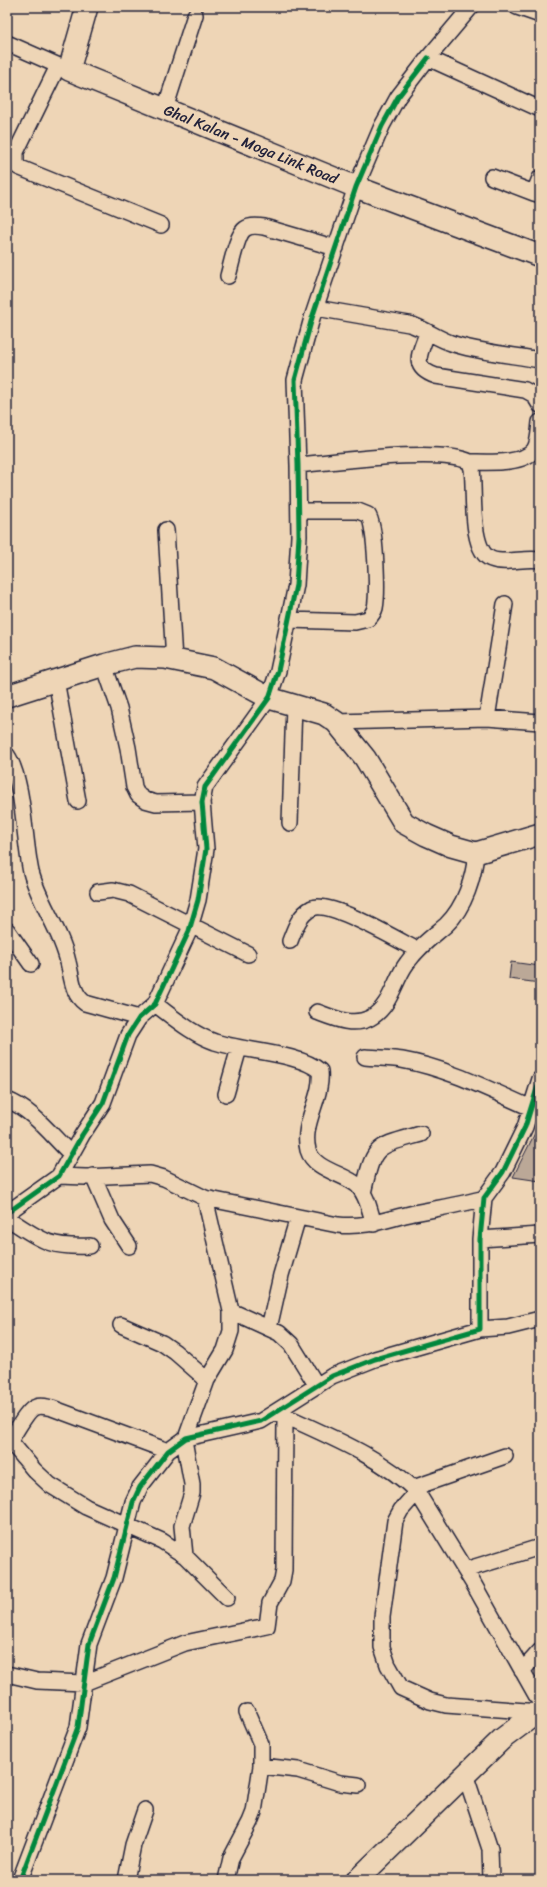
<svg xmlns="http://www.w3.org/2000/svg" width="547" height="1887" viewBox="0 0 547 1887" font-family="Sriracha,sans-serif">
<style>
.building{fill:#bba897;stroke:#22223b}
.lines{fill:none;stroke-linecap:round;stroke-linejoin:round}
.street-casing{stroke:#22223b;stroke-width:18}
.secondary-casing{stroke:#22223b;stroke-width:24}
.street{stroke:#eed5b6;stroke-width:15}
.secondary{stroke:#eed5b6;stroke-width:21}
.cycleway-casing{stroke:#eed5b6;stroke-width:8}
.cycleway{stroke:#00873e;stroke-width:5}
.labels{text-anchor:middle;stroke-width:3.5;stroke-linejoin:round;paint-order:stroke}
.street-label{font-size:15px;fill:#22223b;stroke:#eed5b6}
</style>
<rect width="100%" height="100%" fill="#eed5b6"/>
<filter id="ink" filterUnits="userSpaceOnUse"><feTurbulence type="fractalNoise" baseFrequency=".025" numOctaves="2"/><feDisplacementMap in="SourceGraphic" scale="8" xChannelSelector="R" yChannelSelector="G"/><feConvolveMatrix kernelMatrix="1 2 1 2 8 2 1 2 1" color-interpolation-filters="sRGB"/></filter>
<g filter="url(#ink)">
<!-- building -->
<path class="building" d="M511,962L540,966V983L509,979Z
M537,1129H540V1181L513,1177Z"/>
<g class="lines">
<!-- street casing -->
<g class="street-casing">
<path id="street" d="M471,7L428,58L540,109
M517,7L540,15
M7,43L66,69
M58,66L16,152V162L18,167L161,225
M165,109L195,15
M492,177L534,193
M540,178L534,193L540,195
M228,276C231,266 237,234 245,229C250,225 258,226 264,227L336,248
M316,308L409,324C424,328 436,338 451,343C476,352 513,355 540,360
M427,333C420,354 410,367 436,376L525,390L534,395L540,405
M470,462C486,462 523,465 534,450C539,443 539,430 540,422
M298,465C334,462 442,447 470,462L472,469C475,489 469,550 491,559C506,565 524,557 540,560
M166,530L174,660
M289,620L355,622L368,619C371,616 374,612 375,608C378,594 376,525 368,515L358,511H299
M104,665L119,708L128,748L134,787L138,795L145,800L156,803L202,802
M56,680L78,801
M487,718L505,604
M336,722L487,718L540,722
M7,755C24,780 24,841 31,872C39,903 61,930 68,962C72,977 72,994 85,1003L139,1018
M290,823L294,705
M98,892L113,890L129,894L248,954
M7,930L31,964
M290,941C295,928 299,915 312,908C330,900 398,940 417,950
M155,1004C174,1018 192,1034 215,1042C243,1051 300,1053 320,1071C323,1098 301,1123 308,1150C314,1170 343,1173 357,1185C367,1194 370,1212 374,1224
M317,1012C333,1018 353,1027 370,1018C391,1007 394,980 407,963C418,947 432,937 446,925C465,907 474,877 476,853
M365,1057C377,1058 390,1058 402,1060C447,1068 490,1090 531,1108
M226,1094L239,1048
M7,1100C32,1109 52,1136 71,1154
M59,1176L85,1177L150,1174L164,1178L205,1198L338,1225C367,1228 386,1219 414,1213C437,1208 461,1205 484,1198
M93,1176L112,1220L129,1246
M363,1193C374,1144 375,1147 421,1134
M7,1213L59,1176L82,1135L103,1103L128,1035L139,1018L155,1004L189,931L198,900L206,849L202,802L205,787L269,698L278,671L296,585L299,536L298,465L295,380L312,318L356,187L382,126L398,97L428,58
M7,1218C41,1240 48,1248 90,1246
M480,1239L540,1235
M231,1311L279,1333L291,1344L317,1386
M121,1325L162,1343L175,1352L207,1380
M269,1328L281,1275L298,1217
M480,1329L508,1327L540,1319
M277,1412C323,1434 381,1456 417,1492L473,1583L540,1702
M186,1438L207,1380L225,1350L231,1331V1311L205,1198
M184,1440L192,1484V1493L182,1526L185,1556
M10,1441L34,1470L50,1485L86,1507L162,1541L185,1556L227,1598
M7,1445C14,1436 27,1409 36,1407C41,1405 47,1407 52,1408L168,1451
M413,1488L505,1456
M417,1492L401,1510L395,1521L382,1617V1647L388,1665L401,1688L430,1701L446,1705L540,1712
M465,1570L540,1547
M522,1671L540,1651
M7,1674L37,1681L84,1683L185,1643L267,1626L270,1603L282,1581L284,1570L285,1416
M261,1766L298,1770L340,1783L358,1785
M465,1774L490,1849L491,1880
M20,1880L78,1727L89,1644L114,1578L133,1502L140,1487L168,1451L186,1438L261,1421L332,1376L375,1359L480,1329V1239L484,1198L503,1172L525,1127L540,1079
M126,1880L133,1845L145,1810
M226,1880L231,1858L250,1822L254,1812L261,1766V1744L247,1712"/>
</g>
<!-- secondary casing -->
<g class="secondary-casing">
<g id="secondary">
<path id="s1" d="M87,7L69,70L356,187L540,256"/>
<path d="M7,696L104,665L135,657L165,658L214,668L269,698L324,714L336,722L365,758L404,823L426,835L451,846L476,853L540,834"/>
<path d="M357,1880L502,1739L530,1718L540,1715"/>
</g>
</g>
<!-- street -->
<use href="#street" class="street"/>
<!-- secondary -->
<use href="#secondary" class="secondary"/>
<!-- cycleway casing -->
<g class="cycleway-casing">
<path id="cycleway" d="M7,1213L59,1176L82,1135L103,1103L128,1035L139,1018L155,1004L189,931L198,900L206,849L202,802L205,787L269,698L278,671L296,585L299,536L298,465L295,380L312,318L356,187L382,126L398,97L428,58
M20,1880L78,1727L89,1644L114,1578L133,1502L140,1487L168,1451L186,1438L261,1421L332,1376L375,1359L480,1329V1239L484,1198L503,1172L525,1127L540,1079"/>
</g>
<!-- cycleway -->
<use href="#cycleway" class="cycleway"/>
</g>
</g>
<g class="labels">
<!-- street labels -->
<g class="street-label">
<text dy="5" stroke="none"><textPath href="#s1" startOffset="262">Ghal Kalan - Moga Link Road</textPath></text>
</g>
</g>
<!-- margin -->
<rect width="547" height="1887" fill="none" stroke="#eed5b6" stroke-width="24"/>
<rect x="12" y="12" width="523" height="1863" fill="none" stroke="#22223b" stroke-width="1.5" filter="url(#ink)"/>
</svg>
